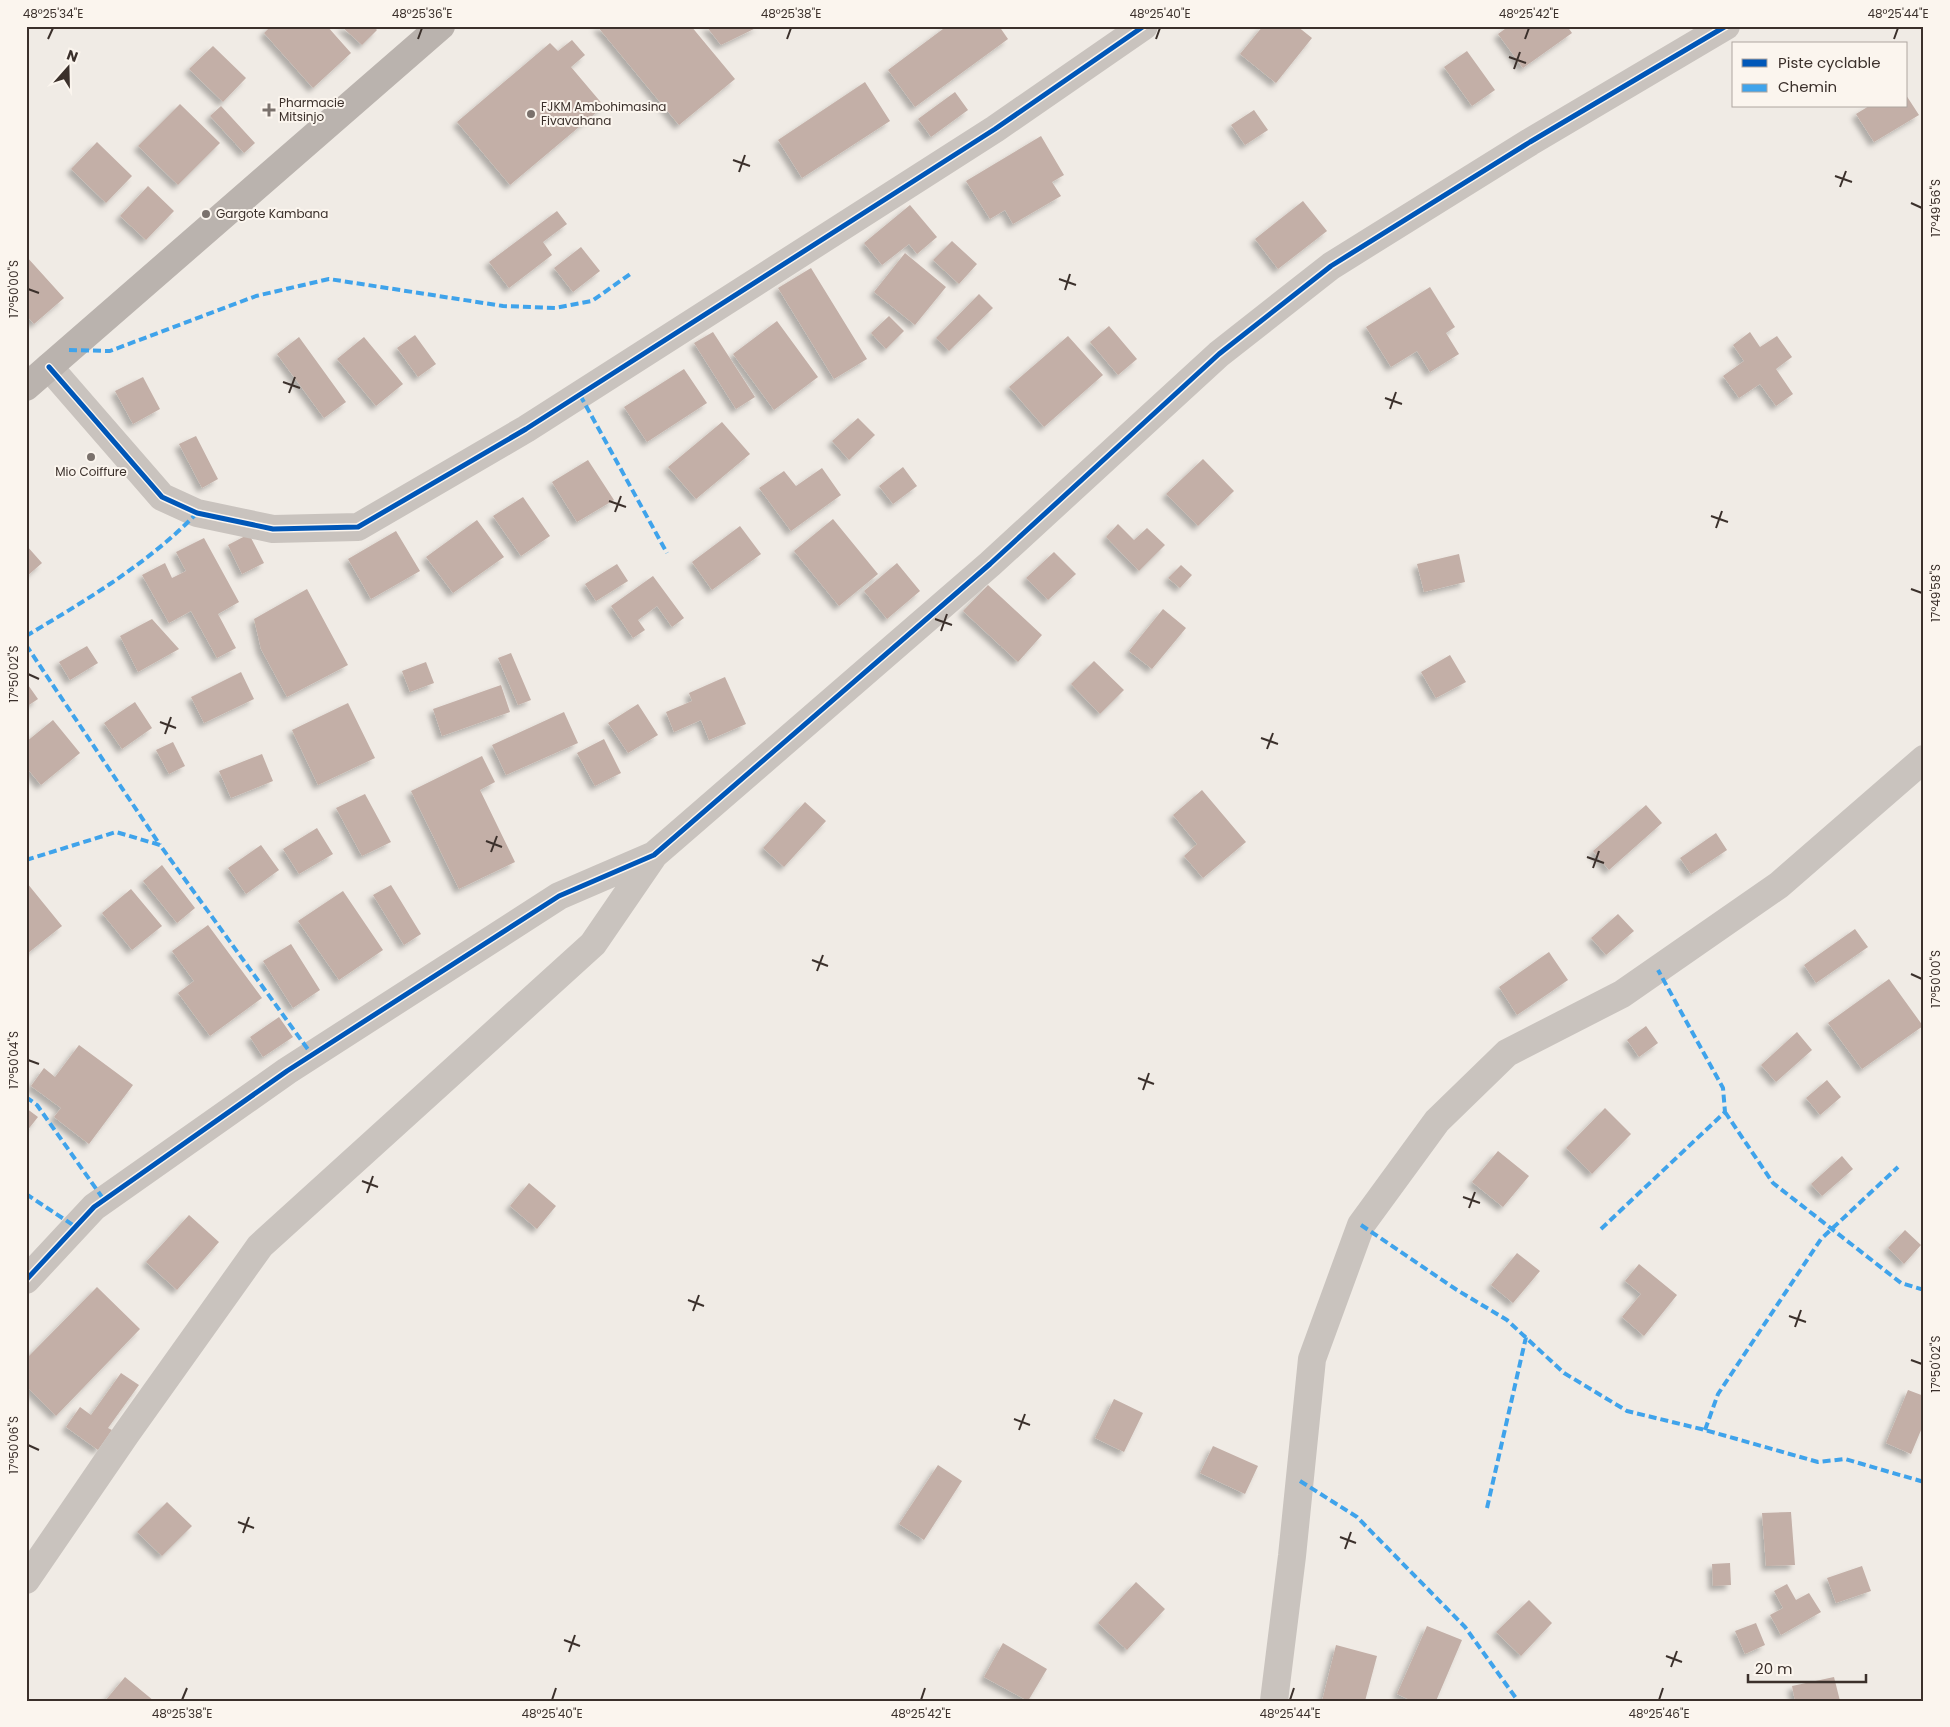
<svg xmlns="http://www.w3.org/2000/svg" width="1950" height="1727" viewBox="0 0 1950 1727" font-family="Poppins,sans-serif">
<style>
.building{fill:#c3afa7;filter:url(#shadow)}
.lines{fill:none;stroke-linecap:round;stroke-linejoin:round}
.minor{stroke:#c9c3be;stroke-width:28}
.secondary{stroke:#bab3ae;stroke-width:28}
.quiet{stroke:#3fa3eb;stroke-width:4;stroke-dasharray:8 4;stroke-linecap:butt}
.cycleway-casing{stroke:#fbf5ee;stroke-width:8}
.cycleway{stroke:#0057b8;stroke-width:5}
.ticks{fill:none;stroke:#3b302b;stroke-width:2}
.poi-dot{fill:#7a716c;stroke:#fbf5ee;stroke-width:2}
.labels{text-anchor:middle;stroke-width:4;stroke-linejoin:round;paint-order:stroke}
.poi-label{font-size:12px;fill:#3b302b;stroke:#fbf5ee;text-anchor:start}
.neatline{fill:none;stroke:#3b302b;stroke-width:2}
.ticks-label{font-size:12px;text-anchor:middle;fill:#3b302b}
</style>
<defs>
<filter id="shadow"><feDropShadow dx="-4.5" dy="4.5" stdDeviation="2.5" flood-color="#0004"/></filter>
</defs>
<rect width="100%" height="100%" fill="#f0ebe5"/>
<!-- building -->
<path class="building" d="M271,26H327L351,53L313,88L264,33Z
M341,26H373L377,30L362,45Z
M597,26H691L735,79L679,125Z
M706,26H760L721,45Z
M947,26H999L1008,39L915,107L888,70Z
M1263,26H1297L1312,38L1276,83L1240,54Z
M1509,26H1567L1572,33L1523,68L1498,34Z
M572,40L585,55L571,67L604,106L510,185L457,122L550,43L558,51Z
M213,46L246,78L223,102L189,69Z
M1467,51L1495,90L1472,106L1444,67Z
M865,82L890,121L802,178L778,140Z
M955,92L968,110L931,137L918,119Z
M1906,95L1919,115L1874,142L1856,114L1869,106H1906Z
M180,104L220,143L178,185L138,146Z
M221,106L255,143L244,153L210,116Z
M1254,110L1268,130L1245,145L1231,125Z
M1041,136L1064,175L1052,182L1061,196L1013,224L1005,210L990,219L966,181Z
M97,142L132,176L106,203L71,169Z
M148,186L174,211L146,240L120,216Z
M1303,201L1327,231L1278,269L1255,239Z
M910,205L937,237L917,254L909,244L882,265L864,243Z
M557,211L567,224L543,242L552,255L509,288L489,262Z
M952,241L977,264L959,284L933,260Z
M581,247L600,271L573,292L554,268Z
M905,253L946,287L915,325L874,292Z
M26,256L64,298L34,324L26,315Z
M811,268L867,359L834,379L778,288Z
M1430,287L1455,327L1446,333L1459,354L1430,372L1417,351L1391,367L1366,327Z
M979,294L993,308L949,351L936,338Z
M889,316L904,331L886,349L871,333Z
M777,321L818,377L774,410L733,354Z
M1109,326L1137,359L1118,375L1090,342Z
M713,332L755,397L736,409L694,343Z
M1750,332L1760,347L1777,336L1792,357L1776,369L1793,394L1776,406L1760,384L1739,398L1723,376L1744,361L1733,345Z
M415,335L436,364L418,377L397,348Z
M1068,336L1103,375L1044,427L1009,387Z
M299,337L346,402L324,418L277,354Z
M364,337L403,384L376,406L337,359Z
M684,369L707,403L647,442L624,407Z
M143,377L160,409L133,424L115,391Z
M858,418L875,435L849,460L832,441Z
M722,422L750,454L696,499L668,467Z
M196,436L218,479L202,488L179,444Z
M1203,459L1234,491L1198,526L1166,494Z
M588,460L614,500L577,522L552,482Z
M903,467L917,486L893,504L879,486Z
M822,468L841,495L791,531L759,488L784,471L796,486Z
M523,497L550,536L521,556L493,516Z
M833,519L878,574L839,606L794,551Z
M477,520L504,557L453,593L426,557Z
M1118,524L1134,540L1147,528L1165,545L1139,571L1106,537Z
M740,526L761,554L712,590L692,562Z
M396,531L420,571L371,599L348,559Z
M249,534L264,563L242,574L228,545Z
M204,538L239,602L218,614L236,648L217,658L191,611L169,623L142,575L165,563L172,578L186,571L176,552Z
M26,545L42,563L26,577Z
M1054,552L1076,574L1048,600L1026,578Z
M1459,554L1465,582L1424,592L1417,564Z
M897,563L920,591L887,619L864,591Z
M617,564L628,581L596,601L585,584Z
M1181,565L1192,575L1180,588L1168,578Z
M653,576L684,618L672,627L657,606L638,620L645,630L633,638L611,606Z
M988,585L1042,635L1018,662L963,611Z
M307,589L348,665L287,697L261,649L254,619Z
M1163,609L1186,628L1152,669L1129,651Z
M152,619L179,649L138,672L120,636Z
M87,646L98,663L70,680L59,662Z
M511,653L531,700L518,705L498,658Z
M1450,655L1466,682L1436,698L1421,672Z
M1094,661L1124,690L1100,714L1071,684Z
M426,662L434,683L410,692L402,671Z
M241,672L254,699L204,723L191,697Z
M725,677L746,724L709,740L701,720L674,732L666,712L692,701L689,693Z
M26,682L38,699L26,707Z
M501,685L510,712L442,736L433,709Z
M135,702L152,728L122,749L104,723Z
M348,703L375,758L318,785L292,730Z
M638,704L658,735L628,753L608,723Z
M564,712L578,743L506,775L492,745Z
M53,720L80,753L41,785L26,767V742Z
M604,739L621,773L595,786L577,753Z
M173,742L185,766L169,774L156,750Z
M262,754L273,781L231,798L219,771Z
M482,756L495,782L480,790L515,862L459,889L411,791Z
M1202,790L1246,842L1203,878L1184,856L1197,844L1173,815Z
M365,794L391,842L362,856L336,808Z
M805,802L826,821L784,867L763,848Z
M1646,805L1662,823L1609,870L1593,851Z
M317,828L333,854L299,874L283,849Z
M1716,833L1727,850L1691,874L1680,858Z
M261,845L279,870L246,894L228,868Z
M162,865L195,908L177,923L143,881Z
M27,883L62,926L28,953L26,951Z
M391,885L421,934L404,945L373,895Z
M131,889L162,926L132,950L102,913Z
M343,891L383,950L339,980L298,921Z
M1618,914L1634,931L1606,955L1591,938Z
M208,925L262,998L210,1036L178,993L194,981L172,951Z
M1855,929L1868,947L1816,983L1804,965Z
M291,944L320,990L293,1008L263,961Z
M1549,952L1568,980L1517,1015L1499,987Z
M1889,979L1923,1026L1862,1069L1828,1023Z
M279,1017L293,1037L263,1057L250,1037Z
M1646,1026L1658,1043L1639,1057L1627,1040Z
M1797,1032L1812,1050L1776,1082L1761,1065Z
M79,1045L133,1085L89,1144L54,1117L61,1108L31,1086L44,1068L55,1077Z
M1827,1080L1841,1097L1820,1115L1806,1098Z
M26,1108L38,1117L26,1132Z
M1605,1108L1631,1134L1592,1174L1566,1148Z
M1498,1151L1529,1176L1503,1207L1472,1182Z
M1842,1156L1853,1169L1822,1196L1811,1184Z
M529,1183L556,1206L537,1229L510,1206Z
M189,1215L219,1242L177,1290L146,1262Z
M1905,1230L1921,1245L1904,1264L1888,1248Z
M1517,1253L1540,1271L1513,1303L1491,1285Z
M1639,1264L1677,1295L1644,1336L1622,1317L1641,1294L1625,1281Z
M97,1287L140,1329L56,1416L26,1386V1359Z
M121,1373L139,1385L108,1428L112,1430L98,1450L66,1427L80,1407L91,1415Z
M1908,1390L1924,1396V1423L1911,1454L1886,1443Z
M1114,1399L1143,1413L1124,1452L1095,1438Z
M1213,1446L1258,1466L1245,1494L1200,1473Z
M938,1465L962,1481L924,1540L899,1524Z
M167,1502L192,1526L162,1556L137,1532Z
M1791,1512L1795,1565L1766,1566L1762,1513Z
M1730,1563L1731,1585L1713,1586L1712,1564Z
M1862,1566L1871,1591L1836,1603L1827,1578Z
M1136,1582L1165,1609L1127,1650L1098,1623Z
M1787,1584L1796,1600L1809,1593L1821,1612L1781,1635L1770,1615L1783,1608L1774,1591Z
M1529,1600L1552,1623L1521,1656L1496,1632Z
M1756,1623L1765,1645L1745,1654L1735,1631Z
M1427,1626L1462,1640L1436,1701H1412L1397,1694Z
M1003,1643L1047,1669L1028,1701L984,1677Z
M1336,1645L1377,1656L1365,1701H1322Z
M125,1677L154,1701H105Z
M1834,1677L1840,1701H1795L1792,1686Z"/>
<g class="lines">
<!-- minor -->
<path class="minor" d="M49,367L162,497L197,513L273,529L358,527L526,429L995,129L1144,26
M26,1280L94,1207L287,1071L559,896L654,855L990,564L1219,354L1331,266L1530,142L1726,26
M26,1580L126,1434L260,1246L593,944L654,855
M1274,1701L1292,1556L1312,1359L1361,1225L1437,1121L1507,1053L1622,994L1779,885L1924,759"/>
<!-- secondary -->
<path class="secondary" d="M26,387L441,26"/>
<!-- quiet -->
<path class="quiet" d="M69,350L110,351L256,296L329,279L503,306L555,308L592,301L633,272
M580,395L667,553
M26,636C85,601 149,563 197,513
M26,645L160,845
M26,860L116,832L160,845L312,1055
M26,1097L37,1105L104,1200
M1725,1112L1773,1183L1901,1283L1924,1290
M26,1194L76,1227
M1361,1225L1457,1290L1507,1320L1564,1373L1627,1411L1705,1430L1818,1462L1845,1459L1924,1482
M1601,1229L1725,1112L1723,1088L1658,970
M1705,1430L1718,1394L1821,1239L1898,1167
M1300,1481L1357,1517L1465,1627L1518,1701
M1487,1508L1526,1337"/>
<!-- cycleway casing -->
<g class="cycleway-casing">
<path id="cycleway" d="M49,367L162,497L197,513L273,529L358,527L526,429L995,129L1144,26
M26,1280L94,1207L287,1071L559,896L654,855L990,564L1219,354L1331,266L1530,142L1726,26"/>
</g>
<!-- cycleway -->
<use href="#cycleway" class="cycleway"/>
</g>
<!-- ticks -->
<path class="ticks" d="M48,39L53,28M418,39L422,28M787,39L791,28M1156,39L1160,28M1525,39L1529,28M1894,39L1898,28M1509,57L1526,63M1514,69L1520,52M733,160L750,166M739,172L745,155M1835,176L1852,182M1840,187L1846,171M1911,203L1922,208M1059,279L1076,285M28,289L39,293M1065,290L1070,274M283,382L300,388M289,393L295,377M1385,398L1402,404M1390,409L1396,392M609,501L626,507M615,512L621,496M1711,516L1728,522M1716,528L1722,511M1911,589L1922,593M935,619L952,625M941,631L947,614M28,674L39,679M160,722L176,728M165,734L171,717M1261,738L1278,744M1267,749L1273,733M486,841L502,847M491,852L497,836M1587,857L1604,863M1593,868L1599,851M812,960L828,966M817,971L823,955M1911,974L1922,979M28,1060L39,1064M1138,1078L1154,1084M1143,1090L1149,1073M362,1181L378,1187M367,1193L373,1176M1463,1197L1480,1203M1469,1208L1475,1192M688,1300L704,1306M693,1311L699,1295M1789,1316L1806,1322M1795,1327L1801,1310M1911,1360L1922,1364M1014,1419L1030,1425M1019,1430L1025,1414M28,1445L39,1450M238,1522L254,1528M243,1533L249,1517M1340,1537L1356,1543M1345,1549L1351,1532M564,1640L580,1646M569,1652L575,1635M1666,1656L1682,1662M1671,1667L1677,1651M182,1700L187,1688M552,1700L556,1688M921,1700L925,1688M1290,1700L1294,1688M1659,1700L1663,1688"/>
<!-- markers -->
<g class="poi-dot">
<path d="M266.5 102.5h5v5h5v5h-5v5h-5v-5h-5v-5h5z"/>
<circle cx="531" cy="114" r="5"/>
<circle cx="206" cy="214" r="5"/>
<circle cx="91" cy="457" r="5"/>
</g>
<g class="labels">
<!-- poi labels -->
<g class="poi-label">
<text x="279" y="107">Pharmacie<tspan x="279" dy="14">Mitsinjo</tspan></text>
<text x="541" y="111">FJKM Ambohimasina<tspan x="541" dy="14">Fivavahana</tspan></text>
<text x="216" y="218">Gargote Kambana</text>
<text x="91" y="476" text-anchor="middle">Mio Coiffure</text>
</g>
</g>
<!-- border -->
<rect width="1950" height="1727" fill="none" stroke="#fbf5ee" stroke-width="55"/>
<!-- legend -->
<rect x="1732" y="42" width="175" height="65" fill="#fbf5ee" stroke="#aea6a0"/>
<rect x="1742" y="59" width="25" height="8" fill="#0057b8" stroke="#aea6a0"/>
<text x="1778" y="68" font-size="15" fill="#3b302b">Piste cyclable</text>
<rect x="1742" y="84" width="25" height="8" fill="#3fa3eb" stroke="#aea6a0"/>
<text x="1778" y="92" font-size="15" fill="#3b302b">Chemin</text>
<!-- north arrow -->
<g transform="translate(68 68) rotate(20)" stroke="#fbf5ee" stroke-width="4" paint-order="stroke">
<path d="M0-4L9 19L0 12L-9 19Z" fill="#3b302b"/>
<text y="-8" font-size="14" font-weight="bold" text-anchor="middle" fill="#3b302b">N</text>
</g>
<!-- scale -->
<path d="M1748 1674v8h118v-8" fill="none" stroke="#3b302b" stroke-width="2.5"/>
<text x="1755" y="1674" font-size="15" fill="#3b302b" stroke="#fbf5ee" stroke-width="4" paint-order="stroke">20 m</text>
<rect x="28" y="28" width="1894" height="1672" class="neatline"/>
<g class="ticks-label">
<text x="53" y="18">48°25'34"E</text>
<text x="422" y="18">48°25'36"E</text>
<text x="791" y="18">48°25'38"E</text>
<text x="1160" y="18">48°25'40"E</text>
<text x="1529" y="18">48°25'42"E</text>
<text x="1898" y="18">48°25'44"E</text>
<text transform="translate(1936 208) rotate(-90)" y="4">17°49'56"S</text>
<text transform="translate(14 289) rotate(-90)" y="4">17°50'00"S</text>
<text transform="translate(1936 593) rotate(-90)" y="4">17°49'58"S</text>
<text transform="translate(14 674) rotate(-90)" y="4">17°50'02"S</text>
<text transform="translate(1936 979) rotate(-90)" y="4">17°50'00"S</text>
<text transform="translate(14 1060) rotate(-90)" y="4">17°50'04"S</text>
<text transform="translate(1936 1364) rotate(-90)" y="4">17°50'02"S</text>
<text transform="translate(14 1445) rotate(-90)" y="4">17°50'06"S</text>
<text x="182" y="1718">48°25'38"E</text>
<text x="552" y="1718">48°25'40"E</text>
<text x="921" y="1718">48°25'42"E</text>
<text x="1290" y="1718">48°25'44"E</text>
<text x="1659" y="1718">48°25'46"E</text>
</g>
</svg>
